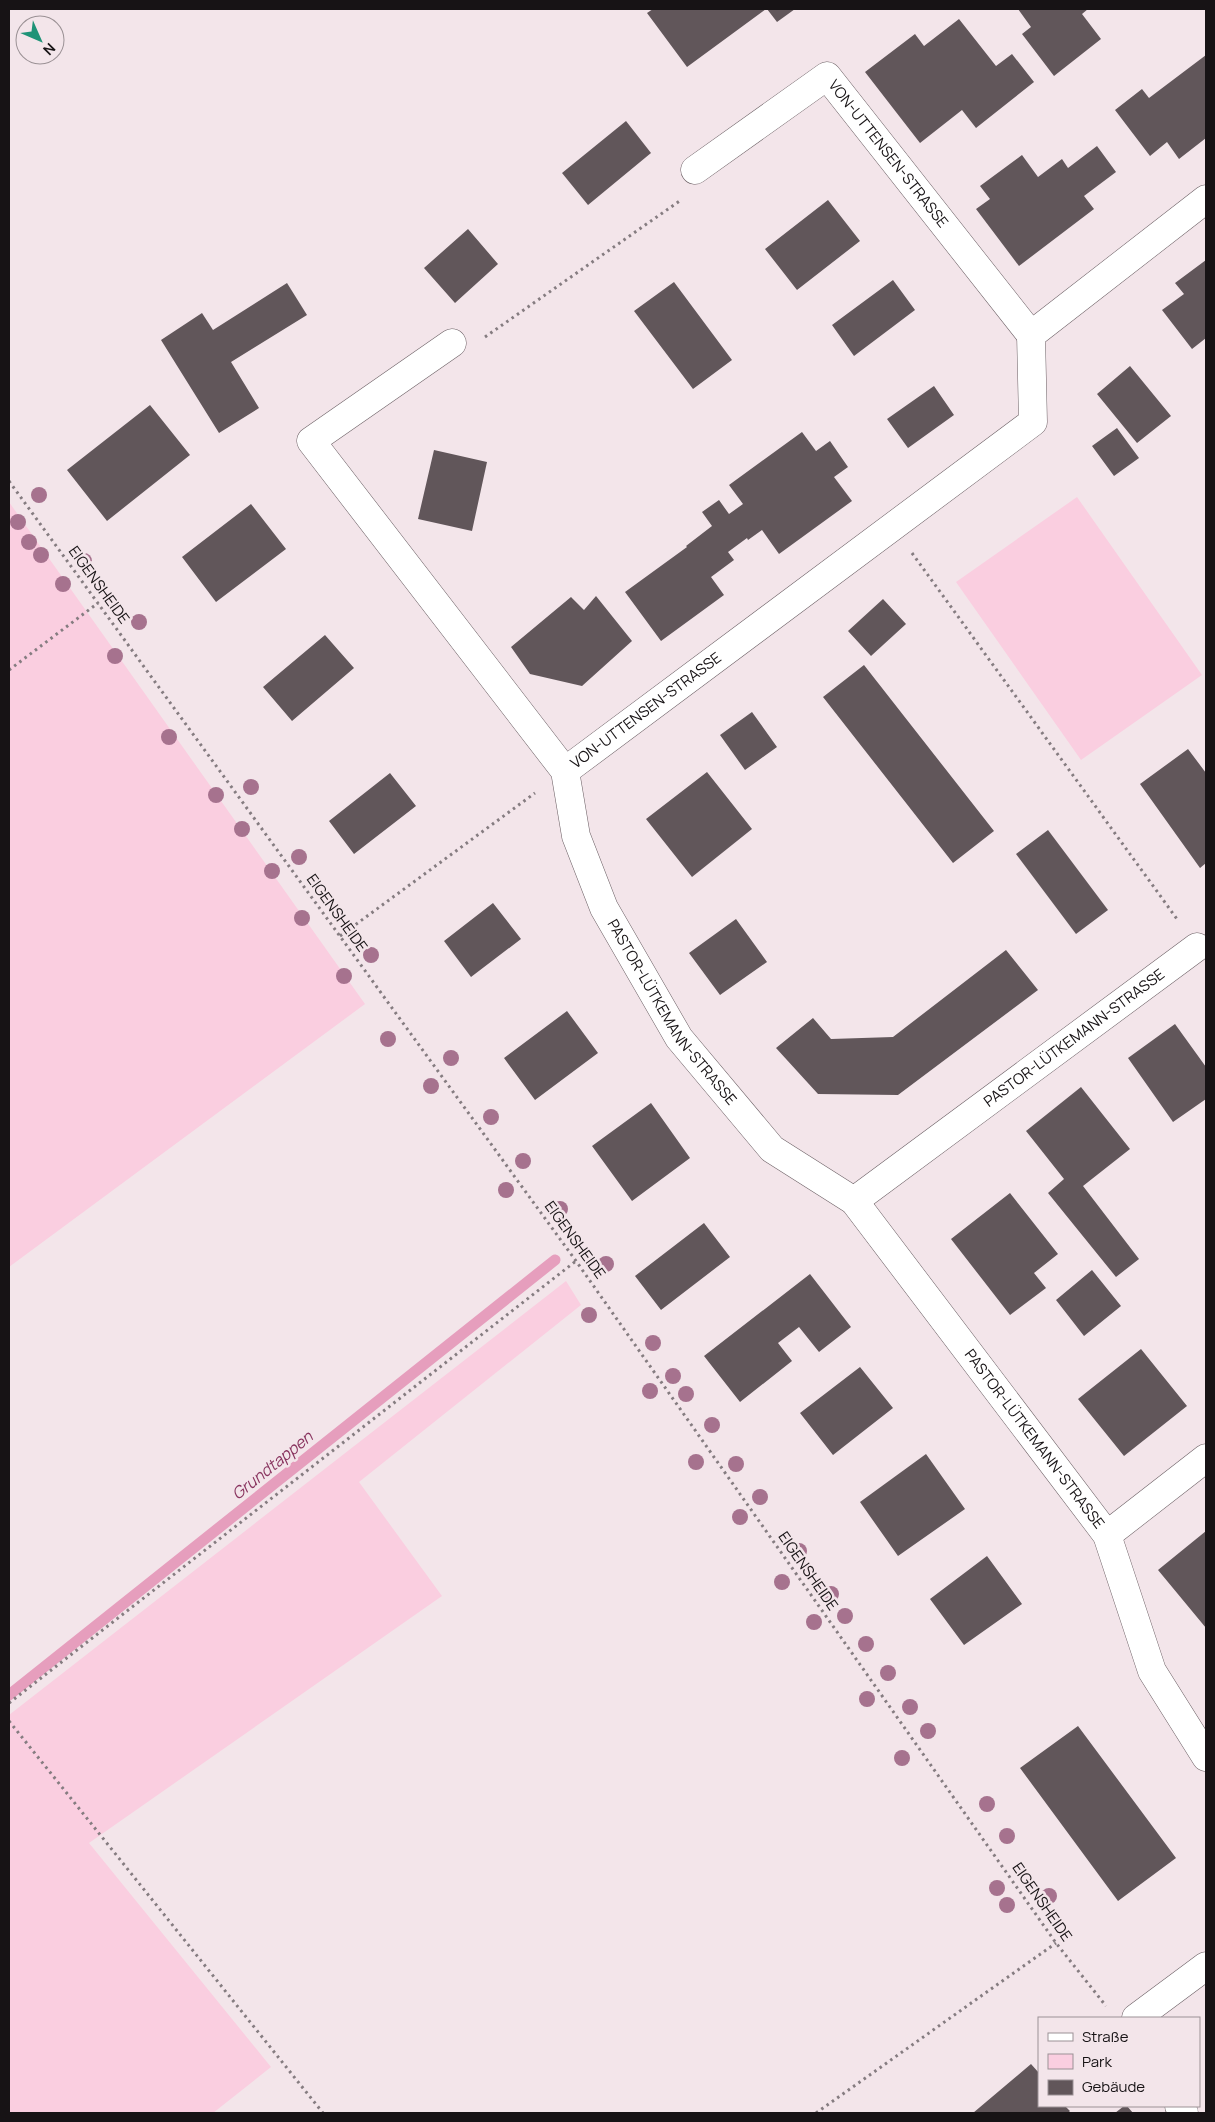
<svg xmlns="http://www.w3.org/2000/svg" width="1215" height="2122" viewBox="0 0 1215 2122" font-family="Manrope,sans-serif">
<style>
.green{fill:#facee0}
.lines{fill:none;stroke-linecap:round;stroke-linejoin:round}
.stream{stroke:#e69ebd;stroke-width:11}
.building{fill:#61565a}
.minor-casing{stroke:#6c6065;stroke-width:29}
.path{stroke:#857c80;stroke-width:3;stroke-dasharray:2.5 4;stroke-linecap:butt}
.minor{stroke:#fff;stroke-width:28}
.tree{fill:#a6728e}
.labels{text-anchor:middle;stroke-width:5;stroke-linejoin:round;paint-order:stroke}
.street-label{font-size:15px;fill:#171315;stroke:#f3e5ea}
.water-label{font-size:16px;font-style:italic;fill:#89345f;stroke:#f3e5ea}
</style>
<rect width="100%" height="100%" fill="#f3e5ea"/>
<!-- green -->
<path class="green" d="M1077,497L1202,675L1081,760L956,582Z
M9,502L365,1004L9,1267Z
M566,1281L581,1305L359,1482L442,1596L89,1843L271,2067L213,2113H9V1715Z"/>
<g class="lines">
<!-- stream -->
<path class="stream" d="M9,1695L555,1260"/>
</g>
<!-- building -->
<path class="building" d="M653,9H766L687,67L647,13Z
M767,9H795L777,22Z
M1018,9H1088L1082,14L1101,39L1054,76L1022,34L1031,27Z
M959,19L996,66L1012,54L1034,82L976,128L962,110L920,143L865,72L915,34L924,46Z
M1206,55V138L1179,159L1167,142L1150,156L1115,110L1142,89L1149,98Z
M626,121L651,153L588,205L562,173Z
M1097,146L1116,172L1084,196L1094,209L1019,266L976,209L990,199L980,186L1022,155L1038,177L1062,159L1068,168Z
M828,200L860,241L797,290L765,249Z
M468,229L498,264L455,303L424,268Z
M1206,260V338L1192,349L1162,310L1184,294L1175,283Z
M893,280L915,310L854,356L832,325Z
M674,282L732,360L693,389L634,311Z
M287,283L307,315L231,362L259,408L219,433L161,340L202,313L213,330Z
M1130,366L1171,416L1137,443L1097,394Z
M934,386L954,415L908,448L887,419Z
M150,405L190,455L107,521L67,470Z
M1117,428L1139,458L1114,476L1092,446Z
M802,432L816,451L830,441L848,467L834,477L852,501L779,554L762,530L748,540L747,538L728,552L734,560L711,577L724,595L661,641L625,592L687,547L686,546L712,526L702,512L719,500L729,514L743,504L729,485Z
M434,450L487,462L472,531L418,519Z
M251,504L286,549L216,602L182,557Z
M596,596L632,641L582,686L530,674L511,647L571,597L584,610Z
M883,599L906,624L871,656L848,631Z
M325,635L354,668L292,721L263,687Z
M864,665L994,831L953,863L823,697Z
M752,712L777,747L745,770L720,735Z
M1188,749L1206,773V863L1200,868L1140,784Z
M707,772L752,829L692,877L646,819Z
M390,773L416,806L354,854L329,821Z
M1048,830L1108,910L1076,934L1016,854Z
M493,903L521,939L471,977L444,941Z
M736,919L767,962L720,995L689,953Z
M1006,950L1038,990L898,1095L818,1094L776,1048L813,1018L831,1039L893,1037Z
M567,1011L598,1053L535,1100L504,1058Z
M1175,1024L1206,1067V1099L1173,1122L1128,1058Z
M1081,1087L1130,1149L1083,1186L1139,1259L1116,1277L1048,1193L1064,1179L1026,1131Z
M651,1103L690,1158L632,1201L592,1146Z
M1010,1193L1058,1254L1034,1273L1046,1288L1010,1315L951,1239Z
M704,1223L730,1257L661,1310L635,1276Z
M1092,1270L1121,1306L1084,1336L1056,1300Z
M810,1274L851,1327L819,1352L799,1327L778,1343L792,1361L740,1402L704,1356Z
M1141,1349L1187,1406L1124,1456L1078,1399Z
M860,1367L893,1408L833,1455L800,1413Z
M926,1454L965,1509L898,1556L860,1502Z
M1206,1531V1628L1158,1570Z
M987,1556L1022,1604L964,1645L930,1599Z
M1078,1726L1176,1858L1118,1901L1020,1768Z
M1031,2064L1039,2073V2106H1065L1070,2111L1068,2113H973Z
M1124,2106H1127L1133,2113H1115Z"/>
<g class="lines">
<!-- minor casing -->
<g class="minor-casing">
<g id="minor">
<path id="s1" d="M695,170L827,76L1031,335"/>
<path id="s2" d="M452,343L311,441L565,771L576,836L604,908L679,1038L772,1149L854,1201L1107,1535L1152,1671L1206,1757"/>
<path id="s3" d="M565,771L1033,422L1031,335L1206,199"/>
<path id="s4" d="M854,1201L1197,947"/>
<path d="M1107,1535L1206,1458"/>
<path d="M1136,2018L1206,1966"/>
<path d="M1179,2106L1184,2113"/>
</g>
</g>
<!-- path -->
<path class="path" d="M485,337L681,200
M9,481L576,1261L1056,1943L1106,2006
M912,553L1177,919
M9,670L98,603
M340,936L535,793
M9,1703L576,1261
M9,1721L323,2113
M816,2113L1056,1943"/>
<!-- minor -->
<use href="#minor" class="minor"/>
</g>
<!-- trees -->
<g class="tree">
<circle cx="39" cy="495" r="8"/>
<circle cx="18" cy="522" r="8"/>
<circle cx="29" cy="542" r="8"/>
<circle cx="41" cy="555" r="8"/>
<circle cx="84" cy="561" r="8"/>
<circle cx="63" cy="584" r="8"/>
<circle cx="139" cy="622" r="8"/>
<circle cx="115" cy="656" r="8"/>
<circle cx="169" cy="737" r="8"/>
<circle cx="251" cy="787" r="8"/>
<circle cx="216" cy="795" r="8"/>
<circle cx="242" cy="829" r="8"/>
<circle cx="299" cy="857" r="8"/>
<circle cx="272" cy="871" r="8"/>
<circle cx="302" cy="918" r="8"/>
<circle cx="371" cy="955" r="8"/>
<circle cx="344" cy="976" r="8"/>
<circle cx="388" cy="1039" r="8"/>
<circle cx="451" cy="1058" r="8"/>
<circle cx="431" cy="1086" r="8"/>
<circle cx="491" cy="1117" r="8"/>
<circle cx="523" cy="1161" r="8"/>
<circle cx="506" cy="1190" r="8"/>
<circle cx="560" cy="1209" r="8"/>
<circle cx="606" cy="1264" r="8"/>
<circle cx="589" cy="1315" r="8"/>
<circle cx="653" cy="1343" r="8"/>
<circle cx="673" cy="1376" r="8"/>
<circle cx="650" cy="1391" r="8"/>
<circle cx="686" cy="1394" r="8"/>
<circle cx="712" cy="1425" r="8"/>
<circle cx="696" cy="1462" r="8"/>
<circle cx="736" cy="1464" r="8"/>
<circle cx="760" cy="1497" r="8"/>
<circle cx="740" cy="1517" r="8"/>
<circle cx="799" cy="1551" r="8"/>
<circle cx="782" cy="1582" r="8"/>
<circle cx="831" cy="1594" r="8"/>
<circle cx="845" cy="1616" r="8"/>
<circle cx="814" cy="1622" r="8"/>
<circle cx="866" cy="1644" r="8"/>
<circle cx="888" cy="1673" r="8"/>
<circle cx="867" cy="1699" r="8"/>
<circle cx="910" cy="1707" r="8"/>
<circle cx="928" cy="1731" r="8"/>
<circle cx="902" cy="1758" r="8"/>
<circle cx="987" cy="1804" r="8"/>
<circle cx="1007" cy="1836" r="8"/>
<circle cx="997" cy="1888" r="8"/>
<circle cx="1049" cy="1896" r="8"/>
<circle cx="1007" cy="1905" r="8"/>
</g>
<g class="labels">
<!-- street labels -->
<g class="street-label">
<text dy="5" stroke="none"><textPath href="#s1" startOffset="261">VON-UTTENSEN-STRASSE</textPath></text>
<text transform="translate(99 585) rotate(54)" y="5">EIGENSHEIDE</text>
<text dy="5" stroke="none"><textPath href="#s3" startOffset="101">VON-UTTENSEN-STRASSE</textPath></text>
<text transform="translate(337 913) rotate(54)" y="5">EIGENSHEIDE</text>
<text dy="5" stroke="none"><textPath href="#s2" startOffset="856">PASTOR-LÜTKEMANN-STRASSE</textPath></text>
<text dy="5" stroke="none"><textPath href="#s4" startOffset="274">PASTOR-LÜTKEMANN-STRASSE</textPath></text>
<text transform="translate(575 1240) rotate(54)" y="5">EIGENSHEIDE</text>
<text dy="5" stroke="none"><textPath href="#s2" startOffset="1422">PASTOR-LÜTKEMANN-STRASSE</textPath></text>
<text transform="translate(808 1571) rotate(55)" y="5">EIGENSHEIDE</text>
<text transform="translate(1042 1902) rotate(55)" y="5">EIGENSHEIDE</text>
</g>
<!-- water labels -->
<g class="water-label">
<text transform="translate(272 1465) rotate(-39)" y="6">Grundtappen</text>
</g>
</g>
<!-- border -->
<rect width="1215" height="2122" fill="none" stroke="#171315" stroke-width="20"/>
<!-- legend -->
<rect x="1038" y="2017" width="162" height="90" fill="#f3e5ea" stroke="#9b9195"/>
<rect x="1048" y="2033" width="25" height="8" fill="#ffffff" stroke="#9b9195"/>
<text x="1082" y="2042" font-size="15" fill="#171315">Straße</text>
<rect x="1048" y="2054" width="25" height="15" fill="#facee0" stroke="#9b9195"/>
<text x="1082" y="2067" font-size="15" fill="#171315">Park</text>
<rect x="1048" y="2080" width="25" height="15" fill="#61565a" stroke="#9b9195"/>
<text x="1082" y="2092" font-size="15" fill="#171315">Gebäude</text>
<!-- north arrow -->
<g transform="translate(40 40) rotate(135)"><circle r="24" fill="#f3e5ea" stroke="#9b9195"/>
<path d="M0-4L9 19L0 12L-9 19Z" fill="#1e9377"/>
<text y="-8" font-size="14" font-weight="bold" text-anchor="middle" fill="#171315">N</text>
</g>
</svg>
